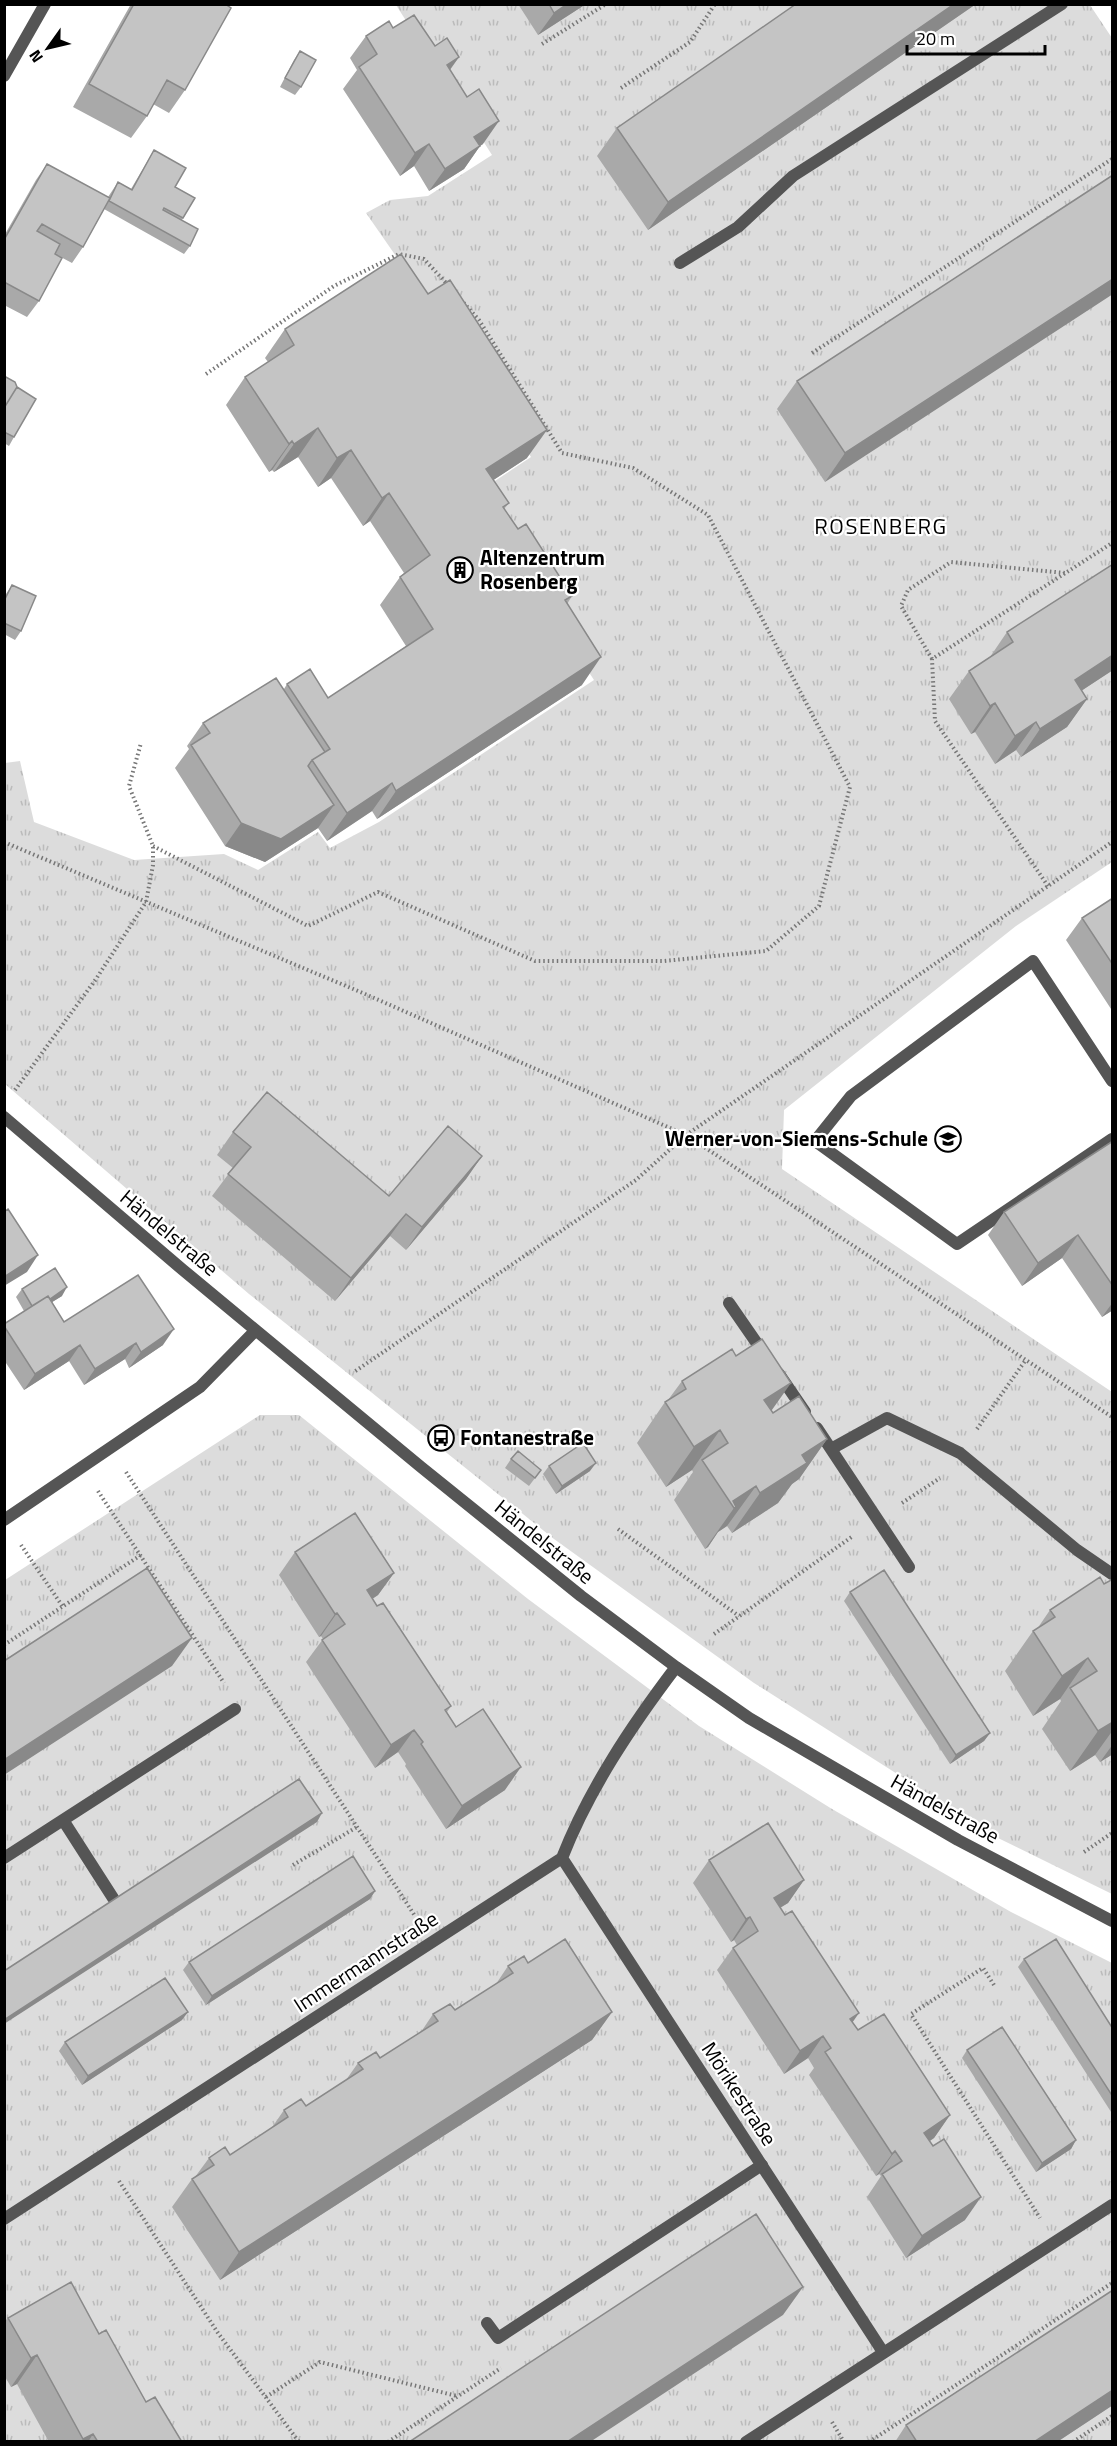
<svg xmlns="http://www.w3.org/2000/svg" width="1117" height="2446" viewBox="0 0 1117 2446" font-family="'Titillium Web',sans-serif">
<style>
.grass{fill:url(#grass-tufts)}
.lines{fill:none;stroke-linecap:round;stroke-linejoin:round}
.path{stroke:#777;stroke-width:4;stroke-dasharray:1.5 3;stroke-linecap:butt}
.service{stroke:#555;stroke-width:12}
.pedestrian{stroke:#555;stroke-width:12}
.minor{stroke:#555;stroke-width:12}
.wall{fill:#a9a9a9}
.shaded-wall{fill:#898989}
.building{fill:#c4c4c4;stroke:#898989;stroke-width:1.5}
.labels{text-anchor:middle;stroke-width:4.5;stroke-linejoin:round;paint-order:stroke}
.poi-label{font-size:21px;font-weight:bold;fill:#000;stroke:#fff;text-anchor:start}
.street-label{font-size:21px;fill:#000;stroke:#fff}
.neighbourhood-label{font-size:22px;letter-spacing:1.5px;fill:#000;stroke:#fff}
</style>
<defs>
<pattern id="grass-tufts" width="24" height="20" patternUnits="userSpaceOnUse" patternTransform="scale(1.5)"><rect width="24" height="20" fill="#dcdcdc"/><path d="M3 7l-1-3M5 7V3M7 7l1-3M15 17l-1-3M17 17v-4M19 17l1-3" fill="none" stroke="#bbb"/></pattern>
</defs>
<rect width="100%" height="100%" fill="#fff"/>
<!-- grass -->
<path class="grass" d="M396,5H1090L1112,38V862L1016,926L784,1110L782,1169L1112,1392V1894L998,1838L754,1683L554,1539L249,1294L5,1084V763L20,761L34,822L134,860L224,854L258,870L318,832L330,848L379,822L594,680L472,496L531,457L432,308L366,213L390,200L428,196L492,155Z
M260,1415H299L528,1599L699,1726L832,1809L1011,1912L1112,1963V2441L5,2442V1580Z"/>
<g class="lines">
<!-- path -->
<path class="path" d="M542,44L606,4
M621,88L690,42L715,4
M812,353L1112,159
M206,374L334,286L399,254L424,259L448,285
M932,659L901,606L908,590L951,562L1065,573
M4,842L365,994L686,1135L636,1180L354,1372
M153,846L308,926L378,892L535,961H664L766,951L819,906L850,787L708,515L633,468L562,453L479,320L463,302
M1048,886L935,721L932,659L1112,543
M15,1090L96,979L146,902L153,865V846L129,786L141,743
M686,1135L1112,842
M686,1135L1112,1417
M687,1135L788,1140
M977,1429L1025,1361
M126,1472L415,1916
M98,1491L224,1683
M902,1503L940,1478
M618,1529L739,1616
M21,1545L63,1607
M714,1634L853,1536
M4,1645L141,1555
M1084,1852L1112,1833
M293,1865L357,1827
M994,1985L983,1968L911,2014L1040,2218
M119,2181L218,2333L299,2442
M266,2397L320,2362L457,2396
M832,2422L844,2442
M388,2442L501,2368
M869,2442L1112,2283
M1073,2442L1112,2416"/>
<!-- service -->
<path class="service" d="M680,263L738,227L793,176L1062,4
M729,1303L765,1355
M779,1374L805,1412
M817,1428L909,1567
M831,1449L887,1418L960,1453L1077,1550L1112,1574
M63,1820L113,1898
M4,1858L235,1709
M487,2323L498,2338L762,2165"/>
<!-- pedestrian -->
<path class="pedestrian" d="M1112,1081L1033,961L851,1096L815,1141L957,1244L1112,1139"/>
<!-- minor -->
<path class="minor" d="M4,76L45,4
M4,1117L183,1270L421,1467L581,1596L676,1667L749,1718L958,1840L1112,1921
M4,1520L200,1387L255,1331
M562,1858L883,2352
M4,2219L562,1858C589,1789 632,1725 676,1667
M746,2442L1112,2205"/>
</g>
<!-- wall -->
<path class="wall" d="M131,4H225L185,90L169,113L153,104L147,116L131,138L73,107Z
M518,4H586L538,35Z
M976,4L648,230L597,156L617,128Z
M393,28L459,57L450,70L483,144L480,146L464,169L429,191L414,166L400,176L343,89L357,70L350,58L366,36Z
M300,51L301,87L295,95L280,87L294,60Z
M154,150L175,187L195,198L182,220L190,246L184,254L104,209L83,247L72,263L55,254L39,301L27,317L4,305V236L36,180L47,164L108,197L118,182L131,189Z
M1113,175L825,482L777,409L797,381Z
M285,329L527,458L493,480L509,503L504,509L518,529L572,596L567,604L582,685L377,819L372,811L327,841L318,828L265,862L225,846L175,768L189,749L187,746L203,723L284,689L287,684L328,698L406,646L380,605L400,577L404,573L370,521L363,526L331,478L318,487L298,457L274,472L272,470L269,472L226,405L245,377L268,362L265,358Z
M4,376L14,437L9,446L4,443Z
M12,585L21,631L15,640L4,634V597Z
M1007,632L1113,670L1081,691L1087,699L1067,727L1021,757L1016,750L995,764L975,732L971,734L949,699L969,671L990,657Z
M1113,898V1012L1066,940L1082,918Z
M233,1132L389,1196L482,1156L466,1179L406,1250L390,1236L335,1301L212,1196L233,1168L217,1155Z
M1113,1141V1310L1102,1317L1062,1258L1022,1286L988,1235L1004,1212Z
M22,1289L62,1296L52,1302L64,1322L163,1345L129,1368L125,1359L84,1385L69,1361L24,1390L4,1360V1324L24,1311L16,1297Z
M682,1381L771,1411L773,1413L827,1439L799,1479L792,1484L778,1503L732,1533L727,1526L718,1532L708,1547L705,1549L674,1500L693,1472L692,1470L666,1487L637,1443L665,1402L668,1400Z
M511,1459L535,1478L529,1486L505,1468Z
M549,1466L590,1471L556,1494L543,1474Z
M295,1552L394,1573L378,1595L372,1599L451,1706L447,1712L456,1727L505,1790L446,1829L405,1766L406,1764L398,1752L375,1768L306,1662L323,1639L321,1636L319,1637L279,1575Z
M1113,1579V1754L1100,1762L1095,1755L1070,1771L1042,1729L1061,1701L1060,1699L1033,1716L1005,1671L1033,1631L1037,1629L1050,1610L1104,1584Z
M850,1592L990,1733L984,1741L950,1764L844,1601Z
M709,1860L804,1880L788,1903L780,1908L858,2030L950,2115L934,2138L930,2141L965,2220L906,2258L867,2197L881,2176L879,2174L876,2176L809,2075L814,2068L808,2058L784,2074L717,1970L733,1948L737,1945L734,1940L731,1942L693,1883Z
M375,1891L370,1899L206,2005L183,1970L189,1962Z
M1024,1959L1113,2029V2115L1018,1967Z
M528,1963L612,2012L592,2040L220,2280L172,2207L192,2179L195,2177L209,2158L230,2155L271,2129L284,2110L306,2106L346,2080L358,2063L380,2058L421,2032L433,2014L455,2010L496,1984L508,1966Z
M182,2020L82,2085L59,2051L65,2042Z
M967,2050L1076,2140L1071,2149L1036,2172L962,2058Z
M8,2318L99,2334L146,2402L182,2442H49L17,2384L11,2387L4,2375V2322Z
M1113,2405L1057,2442H895L906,2425Z"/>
<!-- shaded-wall -->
<path class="shaded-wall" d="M567,4H586L538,35L554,13Z
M954,4H976L648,230L668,202Z
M459,57L443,79L447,65Z
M499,121L483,144L458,160L474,137Z
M429,144L414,166L400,176L415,153Z
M480,146L464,169L429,191L445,169Z
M1113,279V294L825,482L845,453Z
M318,428L298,457L274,472L294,444Z
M547,430L527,458L466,498L486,469Z
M292,441L272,470L269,472L289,444Z
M351,450L331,478L318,487L337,458Z
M389,493L370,521L363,526L382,498Z
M1113,655V670L1055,708L1075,680Z
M601,657L582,685L377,819L396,791Z
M1087,699L1067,727L1021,757L1040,729Z
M995,703L975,732L971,734L990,706Z
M1036,722L1016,750L995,764L1015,736Z
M392,783L372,811L327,841L347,813Z
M334,805L318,828L265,862L225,846L241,823Z
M482,1156L466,1179L406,1250L422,1227Z
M406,1214L390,1236L335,1301L351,1278Z
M1078,1235L1062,1258L1022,1286L1038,1263Z
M38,1255L27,1272L4,1286V1277Z
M67,1287L62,1296L28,1317L34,1309Z
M1113,1302V1310L1102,1317Z
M174,1329L163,1345L129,1368L141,1352Z
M136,1343L125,1359L84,1385L95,1369Z
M80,1345L69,1361L24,1390L35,1374Z
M791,1383L762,1424L764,1400Z
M720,1430L692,1470L666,1487L694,1447Z
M827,1439L799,1479L792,1484L778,1503L732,1533L760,1493L802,1455Z
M596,1463L590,1471L556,1494L562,1486Z
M756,1486L727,1526L718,1532L708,1547L705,1549L734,1508L733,1501Z
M394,1573L378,1595L351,1613L367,1590Z
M337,1613L321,1636L319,1637L335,1614Z
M192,1638L172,1666L4,1775V1760Z
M1088,1658L1060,1699L1033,1716L1062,1676Z
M1113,1722V1730L1095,1755L1070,1771L1098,1731Z
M414,1730L398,1752L375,1768L391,1745Z
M990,1733L984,1741L950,1764L956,1755Z
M1113,1744V1754L1100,1762Z
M521,1767L505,1790L446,1829L462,1806Z
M322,1813L317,1822L4,2024V2020Z
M804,1880L788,1903L758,1921L774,1898Z
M375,1891L370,1899L206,2005L212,1996Z
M750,1917L734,1940L731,1942L746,1919Z
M188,2012L182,2020L82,2085L88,2076Z
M612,2012L592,2040L220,2280L239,2252Z
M859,2013L843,2036L850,2019Z
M823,2036L808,2058L784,2074L800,2051Z
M950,2115L934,2138L908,2155L924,2133Z
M1076,2140L1071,2149L1036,2172L1042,2163Z
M895,2151L879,2174L876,2176L892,2154Z
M981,2197L965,2220L906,2258L922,2236Z
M803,2287L783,2315L590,2442H567Z
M37,2355L17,2384L11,2387L31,2358Z
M1113,2390V2405L1057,2442H1034Z
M93,2434L88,2442H82L83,2439Z"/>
<!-- building -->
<path class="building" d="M134,4H225L231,8L185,90L167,80L147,116L89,84Z
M549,4H567L554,13Z
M796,4H954L668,202L617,128Z
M414,15L435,46L447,38L459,57L447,65L467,97L479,89L499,121L474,137L480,146L445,169L429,144L415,153L359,67L377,54L366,36L389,21L393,28Z
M300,51L316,60L301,87L285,78Z
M154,150L186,168L175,187L195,198L183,218L164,208L163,210L198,229L190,246L109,201L118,182L132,190Z
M47,164L110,198L83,247L42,224L37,231L60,244L55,254L62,258L39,301L4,282V240Z
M1113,175V279L845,453L797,381Z
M401,254L428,294L450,280L547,430L486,469L509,503L503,507L518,529L526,524L572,596L565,600L601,657L396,791L392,783L347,813L312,760L330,749L287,684L310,669L328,698L433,629L400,577L430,555L389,493L382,498L351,450L337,458L318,428L294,444L292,441L289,444L245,377L294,345L285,329Z
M4,376L15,382L17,387L4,408Z
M17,387L36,399L14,437L4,432V408Z
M1113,564V655L1075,680L1087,699L1040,729L1036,722L1015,736L995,703L990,706L969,671L1013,642L1007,632Z
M12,585L36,596L21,631L4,623V601Z
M276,678L325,752L312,760L308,766L334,805L281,839L241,823L191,745L210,733L203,723Z
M1113,898V965L1082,918Z
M267,1092L389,1196L448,1126L482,1156L422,1227L406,1214L351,1278L228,1174L251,1147L233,1132Z
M1113,1141V1286L1078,1235L1038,1263L1004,1212Z
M8,1209L38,1255L4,1277V1212Z
M55,1268L67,1287L50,1299L48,1296L32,1306L22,1289Z
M138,1275L174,1329L141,1352L136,1343L95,1369L80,1345L35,1374L4,1326V1324L48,1296L64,1322Z
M762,1339L791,1383L764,1400L773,1413L799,1396L827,1439L802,1455L807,1463L760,1493L756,1486L733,1501L736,1507L734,1508L702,1460L728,1443L720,1430L694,1447L665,1402L686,1389L682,1381L732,1349L736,1356Z
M583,1443L596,1463L562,1486L549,1466Z
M518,1451L541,1470L535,1478L511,1459Z
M355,1513L394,1573L367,1590L377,1606L383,1603L451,1706L445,1710L456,1727L483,1709L521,1767L462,1806L421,1744L423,1742L414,1730L391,1745L322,1640L345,1624L337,1613L335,1614L295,1552Z
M147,1568L192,1638L4,1760V1661Z
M884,1570L990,1733L956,1755L850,1592Z
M1100,1577L1104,1584L1113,1579V1722L1098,1731L1070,1688L1097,1671L1088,1658L1062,1676L1033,1631L1055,1617L1050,1610Z
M299,1779L322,1813L4,2020V1971Z
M768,1823L804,1880L774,1898L785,1915L792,1911L859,2013L850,2019L858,2030L884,2014L950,2115L924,2133L933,2146L944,2139L981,2197L922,2236L882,2174L902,2161L895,2151L892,2154L825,2052L831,2048L823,2036L800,2051L733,1948L758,1931L750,1917L746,1919L709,1860Z
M353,1856L375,1891L212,1996L189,1962Z
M565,1939L612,2012L239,2252L192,2179L214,2165L209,2158L225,2147L230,2155L288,2117L284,2110L301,2099L306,2106L363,2069L358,2063L376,2052L380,2058L438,2021L433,2014L450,2004L455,2010L513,1973L508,1966L524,1956L528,1963Z
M1056,1939L1113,2029V2097L1024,1959Z
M165,1978L188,2012L88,2076L65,2042Z
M1002,2027L1076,2140L1042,2163L967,2050Z
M756,2214L803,2287L567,2442H409Z
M71,2282L99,2334L106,2330L146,2402L155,2397L182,2442H98L93,2434L83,2439L37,2355L31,2358L8,2318Z
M1113,2290V2390L1034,2442H917L906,2425Z"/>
<!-- icons -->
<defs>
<g id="building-ring" transform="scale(1.35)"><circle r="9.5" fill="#fff" stroke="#000" stroke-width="1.5"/><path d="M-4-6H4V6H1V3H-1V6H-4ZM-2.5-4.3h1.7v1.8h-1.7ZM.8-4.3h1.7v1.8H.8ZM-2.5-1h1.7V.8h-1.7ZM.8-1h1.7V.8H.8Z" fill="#000"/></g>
<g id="school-ring" transform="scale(1.35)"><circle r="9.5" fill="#fff" stroke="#000" stroke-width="1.5"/><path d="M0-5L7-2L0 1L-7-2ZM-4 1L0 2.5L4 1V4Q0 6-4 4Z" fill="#000"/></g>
<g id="bus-ring" transform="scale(1.35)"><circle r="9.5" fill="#fff" stroke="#000" stroke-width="1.5"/><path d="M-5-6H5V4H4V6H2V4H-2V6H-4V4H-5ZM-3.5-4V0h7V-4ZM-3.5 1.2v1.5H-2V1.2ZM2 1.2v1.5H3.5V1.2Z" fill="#000"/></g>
</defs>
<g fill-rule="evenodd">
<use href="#building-ring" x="460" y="570"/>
<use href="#school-ring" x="948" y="1139"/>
<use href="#bus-ring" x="441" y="1438"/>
</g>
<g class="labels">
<!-- poi labels -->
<g class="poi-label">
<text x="480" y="565">Altenzentrum<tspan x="480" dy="24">Rosenberg</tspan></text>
<text x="928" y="1146" text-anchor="end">Werner-von-Siemens-Schule</text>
<text x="460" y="1445">Fontanestraße</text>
</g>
<!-- street labels -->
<g class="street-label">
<text transform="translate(169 1233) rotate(40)" y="7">Händelstraße</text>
<text transform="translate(544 1542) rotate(39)" y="7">Händelstraße</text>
<text transform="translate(945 1809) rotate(29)" y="7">Händelstraße</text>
<text transform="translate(366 1962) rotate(-33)" y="7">Immermannstraße</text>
<text transform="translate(739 2094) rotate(57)" y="7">Mörikestraße</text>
</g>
<!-- neighbourhood labels -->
<g class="neighbourhood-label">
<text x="881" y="534">ROSENBERG</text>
</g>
</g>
<!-- border -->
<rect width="1117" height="2446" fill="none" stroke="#000000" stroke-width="12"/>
<!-- north arrow -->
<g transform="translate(48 48) rotate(236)" stroke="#ffffff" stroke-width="4.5" paint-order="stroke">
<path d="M0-4.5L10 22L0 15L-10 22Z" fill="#000000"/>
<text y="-9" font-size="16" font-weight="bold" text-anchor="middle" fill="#000000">N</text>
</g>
<!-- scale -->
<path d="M907 45v9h138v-9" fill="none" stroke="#000000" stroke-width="3"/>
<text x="916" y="45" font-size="18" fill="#000000" stroke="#ffffff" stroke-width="4.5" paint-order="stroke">20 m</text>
</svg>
